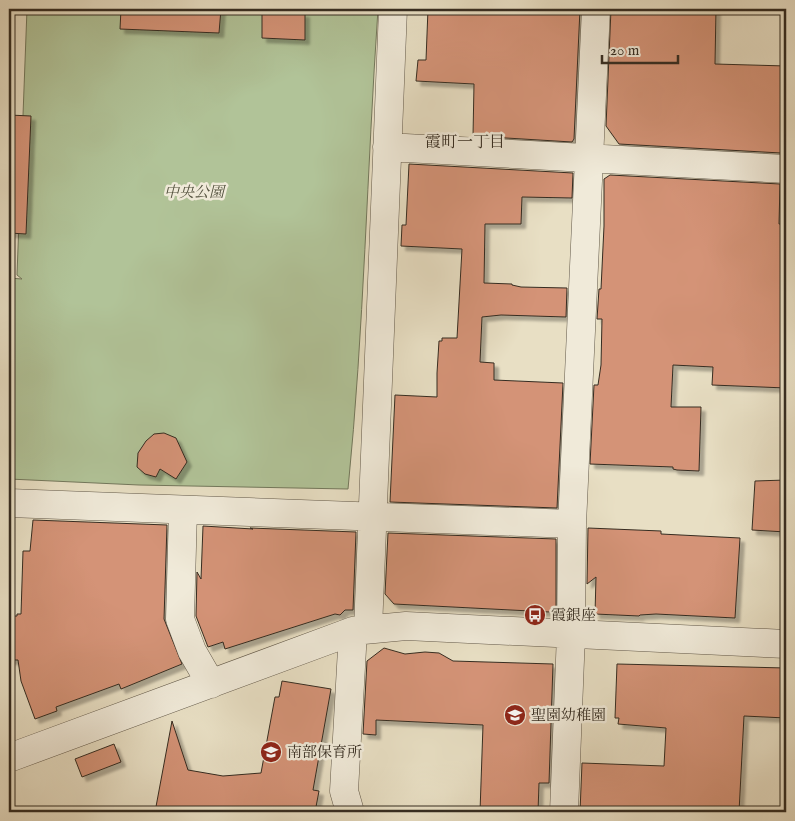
<svg xmlns="http://www.w3.org/2000/svg" width="795" height="821" viewBox="0 0 795 821" font-family="'IM FELL English','Noto Serif JP',serif">
<style>
.green{fill:#b1c398;stroke:#73785c}
.building{fill:#d49377;stroke:#352c21;filter:url(#shadow)}
.lines{fill:none;stroke-linecap:round;stroke-linejoin:round}
.minor-casing{stroke:#62594a;stroke-width:29}
.minor{stroke:#f0ead9;stroke-width:28}
.labels{text-anchor:middle;stroke-width:5;stroke-linejoin:round;paint-order:stroke}
.park-label{font-size:15px;font-style:italic;fill:#54523f;stroke:#f0ead9}
.poi-label{font-size:15px;fill:#352c21;stroke:#f0ead9;text-anchor:start}
.neighbourhood-label{font-size:16px;fill:#352c21;stroke:#f0ead9}
</style>
<defs>
<filter id="shadow"><feDropShadow dx="4.5" dy="4.5" stdDeviation="1" flood-color="#0004"/></filter>
</defs>
<rect width="100%" height="100%" fill="#e8dfc4"/>
<filter id="stains"><feTurbulence type="fractalNoise" baseFrequency=".004" numOctaves="4"/><feColorMatrix values="0 0 0 0 .2 0 0 0 0 .09 0 0 0 0 .02 0 0 0 .5 -.17"/></filter>
<radialGradient id="worn" r=".72"><stop offset=".6" stop-color="#630" stop-opacity="0"/><stop offset="1" stop-color="#630" stop-opacity=".3"/></radialGradient>
<!-- green -->
<path class="green" d="M27,9H378C367,169 364,330 348,489L139,485L9,479V278L22,279L17,275Z"/>
<!-- building -->
<path class="building" d="M121,9H221L219,33L120,29Z
M428,9H580L574,139L572,142L473,136L474,84L416,81L418,60H426Z
M611,9H716L715,64L786,66V149H781V153L619,144L606,126Z
M262,12L305,13V40L262,38Z
M9,115L31,116L26,234L9,233Z
M409,164L573,173L572,198L522,197L521,224H485L484,283L512,284V285L521,287L567,288L566,317L501,315L482,317L480,362L494,363V380L563,383L557,508L390,502L395,395L437,397V373L439,341H442V338H457L462,249L401,246L402,225H406Z
M610,175L780,184L779,224H786V388L712,385L713,367L673,365L671,407H701L699,471L677,470L673,469V467L590,464L594,385H598L601,365L602,319H597L599,289H601L604,226V179Z
M164,433L176,438L187,462L176,479L160,469L156,477L145,474L137,467L138,453L146,441L154,434Z
M786,480V532L752,530L755,481Z
M33,520L167,525L164,619L182,664L121,689L119,684L56,707L57,711L35,719L21,681L18,660H9V616H17V614H21L23,551H30Z
M203,526L253,529L250,528L356,532L353,610H345L340,615L335,614L225,649L223,642L208,647L196,616L197,572L201,579Z
M588,528L661,531V534L740,538L735,618L656,614L640,615L639,616L595,614L596,577L587,584Z
M388,533L556,539V608L550,612L394,604L385,594Z
M384,648L405,654L425,652L439,653L453,661L553,664L549,783H539L538,812H480L483,725L376,720V735L363,734L367,661Z
M617,664L786,668V718L744,716L739,812L634,811V812H580L582,763L664,766L666,728L618,724L619,718H615Z
M282,681L331,689L313,790L319,791L315,812H155L172,721L188,770L223,776L261,773L275,697H279Z
M114,744L121,762L82,777L75,759Z"/>
<g class="lines">
<!-- minor casing -->
<g class="minor-casing">
<path id="minor" d="M387,147L786,169
M9,503L572,524
M183,510L180,619L192,651L211,684
M368,629L393,9
M9,758L353,631L406,626L786,644
M350,812L344,791L353,631
M564,812L571,634L572,524L596,9"/>
</g>
<!-- minor -->
<use href="#minor" class="minor"/>
</g>
<!-- icons -->
<defs>
<g id="bus-disc" transform="scale(1.125)"><circle r="9.5" fill="#8f2418" stroke="#f0ead9"/><path d="M-5-6H5V4H4V6H2V4H-2V6H-4V4H-5ZM-3.5-4V0h7V-4ZM-3.5 1.2v1.5H-2V1.2ZM2 1.2v1.5H3.5V1.2Z" fill="#fff"/></g>
<g id="school-disc" transform="scale(1.125)"><circle r="9.5" fill="#8f2418" stroke="#f0ead9"/><path d="M0-5L7-2L0 1L-7-2ZM-4 1L0 2.5L4 1V4Q0 6-4 4Z" fill="#fff"/></g>
</defs>
<g fill-rule="evenodd">
<use href="#bus-disc" x="535" y="615"/>
<use href="#school-disc" x="515" y="715"/>
<use href="#school-disc" x="271" y="752"/>
</g>
<g class="labels">
<!-- park labels -->
<g class="park-label">
<text x="194" y="197">中央公園</text>
</g>
<!-- poi labels -->
<g class="poi-label">
<text x="551" y="620">霞銀座</text>
<text x="531" y="720">聖園幼稚園</text>
<text x="287" y="757">南部保育所</text>
</g>
<!-- neighbourhood labels -->
<g class="neighbourhood-label">
<text x="465" y="147">霞町一丁目</text>
</g>
</g>
<!-- margin -->
<rect width="795" height="821" fill="none" stroke="#e8dfc4" stroke-width="30"/>
<rect x="10" y="10" width="775" height="801" fill="none" stroke="#352c21" stroke-width="2.5"/>
<rect x="15" y="15" width="765" height="791" fill="none" stroke="#352c21"/>
<!-- scale -->
<path d="M602 55v8h76v-8" fill="none" stroke="#352c21" stroke-width="2.5"/>
<text x="610" y="55" font-size="15" fill="#352c21" stroke="#f0ead9" stroke-width="4" paint-order="stroke">20 m</text>
<rect width="100%" height="100%" filter="url(#stains)"/>
<rect width="100%" height="100%" fill="url(#worn)"/>
</svg>
